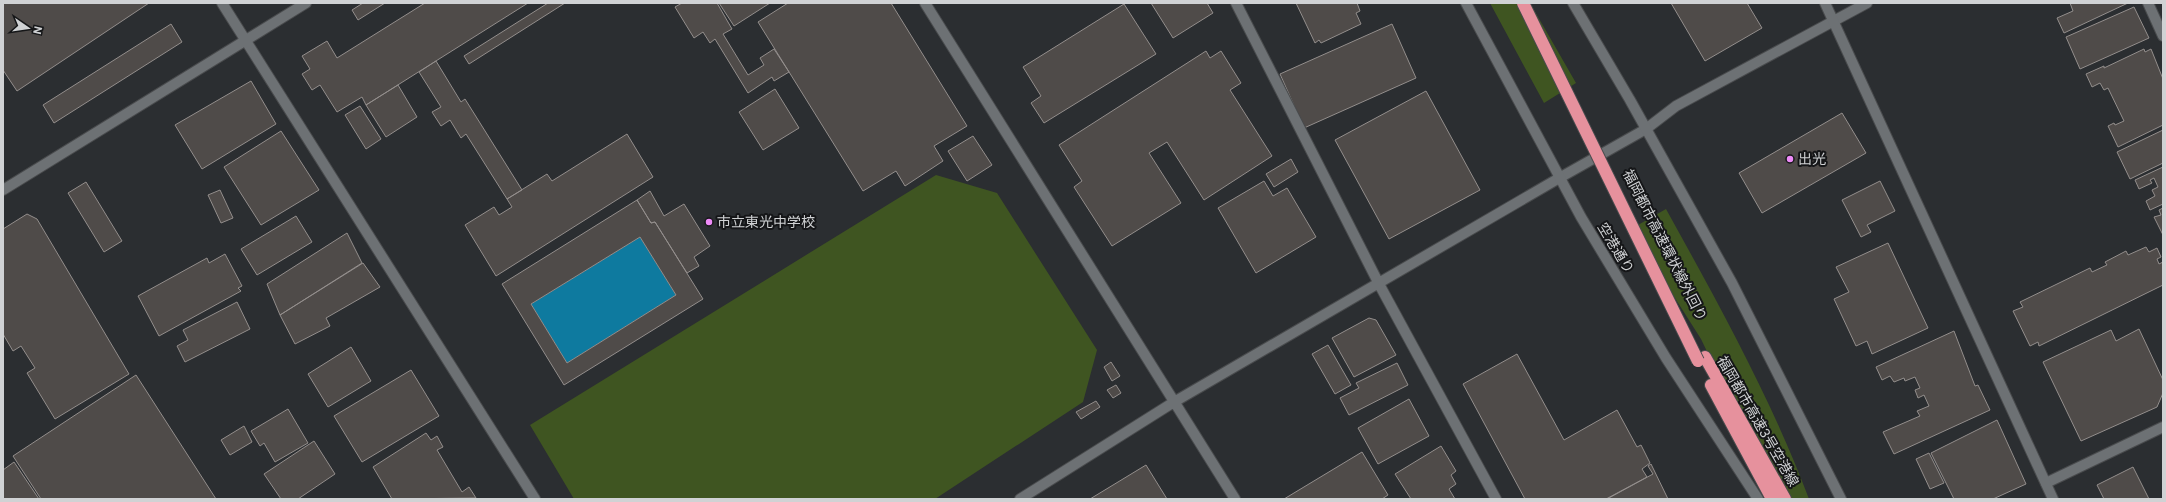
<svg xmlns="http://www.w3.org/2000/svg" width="2166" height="502" viewBox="0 0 2166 502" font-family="Roboto,'Noto Sans JP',sans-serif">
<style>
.green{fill:#3f5521}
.water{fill:#0e7a9f}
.building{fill:#4f4b49;stroke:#938e8c;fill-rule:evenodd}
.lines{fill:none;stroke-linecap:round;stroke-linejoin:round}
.service-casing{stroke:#494b4d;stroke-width:12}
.minor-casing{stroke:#494b4d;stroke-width:12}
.tertiary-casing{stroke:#494b4d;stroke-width:12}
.motorway-casing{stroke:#494b4d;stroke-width:14}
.service{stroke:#6d7174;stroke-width:10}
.minor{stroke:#6d7174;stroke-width:10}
.tertiary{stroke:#6d7174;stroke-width:10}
.motorway{stroke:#e6919d;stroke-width:12}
.motorway-bridge-casing{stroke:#494b4d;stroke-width:14;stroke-linecap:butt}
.motorway-bridge{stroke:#e6919d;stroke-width:12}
.poi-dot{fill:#ee8bf8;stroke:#151618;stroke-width:1.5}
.labels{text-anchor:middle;stroke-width:4;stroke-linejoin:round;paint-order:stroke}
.poi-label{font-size:14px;fill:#d0d2d4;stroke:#151618;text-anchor:start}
.street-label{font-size:14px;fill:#d0d2d4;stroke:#151618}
</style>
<rect width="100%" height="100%" fill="#2b2e31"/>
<!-- green -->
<path class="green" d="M1490,3H1530L1576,83L1544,103Z
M936,175L997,193L1097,350L1083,402L935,499H574L530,425Z
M1666,209C1718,303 1771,398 1809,499H1782L1746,433L1701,339L1631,229Z"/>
<!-- water -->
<path class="water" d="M640,237L676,295L567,363L531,304Z"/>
<!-- building -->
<path class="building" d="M3,3H149L17,91L3,70Z
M363,3H385L358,20L352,10Z
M425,3H528L366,105L362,97L337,112L320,85L312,90L302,74L310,69L302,56L327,41L337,58Z
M548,3H565L469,64L464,56Z
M682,3H717L732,29L723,34L748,75L764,65L760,58L774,49L789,72L774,81L772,77L748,93L715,39L710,43L703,32L694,38L675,7Z
M719,3H770L734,26Z
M788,3H891L967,126L934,146L943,161L905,186L896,171L863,191L758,22Z
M1151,3H1207L1213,13L1173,38Z
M1296,3H1357L1360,11L1356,13L1361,24L1321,43L1319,40L1315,43Z
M1671,3H1747L1762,28L1705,61Z
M2070,3H2128L2064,33L2057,18L2073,11Z
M1124,4L1156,54L1044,123L1031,103L1041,96L1023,67Z
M2134,7L2149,38L2080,69L2066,37Z
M171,24L182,42L54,123L43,105Z
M1392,24L1416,78L1304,128L1280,74Z
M2144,49L2145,52L2151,49L2163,79V125L2118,147L2108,126L2114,123L2115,125L2124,121L2108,88L2104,90L2100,83L2092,87L2086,74L2104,66V68Z
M1206,51L1210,58L1221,51L1241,83L1230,90L1272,156L1204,200L1167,142L1149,153L1181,203L1112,246L1074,187L1082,181L1059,145Z
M436,61L461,102L465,99L522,190L507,199L466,134L461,138L450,120L441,126L432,112L441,107L419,72Z
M251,81L276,124L202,169L175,125Z
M398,85L417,117L386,137L366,105Z
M775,89L799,128L763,150L739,112Z
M1426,91L1480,190L1389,239L1335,140Z
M360,106L381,139L366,149L345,115Z
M1842,113L1866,153L1762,213L1739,173Z
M2163,130V163L2130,179L2117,152Z
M281,131L319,190L261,225L224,167Z
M627,134L653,177L496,276L465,225L494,207L499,215L512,207L507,199L547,174L552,181Z
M973,136L992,165L967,181L948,151Z
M1291,159L1298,172L1274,187L1266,174Z
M2163,167V204L2150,210L2146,201L2155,196L2152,190L2158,187L2154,178L2150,180L2152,183L2139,189L2135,180Z
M1264,181L1273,196L1287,188L1316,237L1256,273L1218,208Z
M1880,181L1895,211L1867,225L1871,232L1861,237L1842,200Z
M86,182L122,241L104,252L68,193Z
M220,190L233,218L221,223L208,195Z
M650,191L664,216L684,204L710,246L694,257L699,266L687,273L655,222L651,223L637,200Z
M637,200L651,223L655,222L703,299L564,385L502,284ZM640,237L676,295L567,363L531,304Z
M2163,208V235L2154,217L2161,215L2159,210Z
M27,214L37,219L129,374L55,419L27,373L35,368L21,346L13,351L3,334V229Z
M296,216L312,242L257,275L241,249Z
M347,233L362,263L280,315L267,284Z
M1888,243L1928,328L1872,354L1867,341L1856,346L1834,299L1849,292L1836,267Z
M2146,247L2149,252L2157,248L2161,257L2157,259L2159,264L2163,262V285L2039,346L2038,342L2030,346L2013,311L2023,307L2020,302L2090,268L2092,272L2107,265L2105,262L2126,251L2128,255Z
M225,254L242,286L238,288L241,291L159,336L138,296L207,258L209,263Z
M363,263L380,287L326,318L330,326L295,344L280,315Z
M237,302L250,329L185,362L177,346L188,340L183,330Z
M1369,318L1376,320L1396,355L1354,377L1332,338Z
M2139,329L2163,380V393L2157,407L2081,441L2043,362L2111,330L2116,341Z
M1954,331L1975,386L1978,385L1990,410L1894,454L1883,432L1920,416L1917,411L1929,406L1924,395L1918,398L1915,390L1920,388L1915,377L1905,381L1904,378L1894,382L1890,376L1882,380L1876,367Z
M1328,345L1351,385L1335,394L1312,354Z
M351,347L371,381L328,407L308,374Z
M1517,354L1564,440L1617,410L1637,447L1641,445L1650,463L1642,469L1647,477L1606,499H1525L1463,384Z
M1111,362L1120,376L1112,381L1104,367Z
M1397,363L1408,385L1349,415L1340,398L1359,388L1356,383Z
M411,370L439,416L362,462L334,416Z
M136,375L216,499H41L13,456Z
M1116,385L1121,393L1113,398L1107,390Z
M1409,399L1429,436L1378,464L1358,428Z
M1096,401L1100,407L1081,419L1076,412Z
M288,409L308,443L275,462L264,443L260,446L251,431Z
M1997,420L2026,484L1993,499H1954L1931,453Z
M244,426L252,442L230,455L221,440Z
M426,433L431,440L437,436L443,447L437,450L462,492L469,487L476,498L392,499L373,467Z
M314,441L335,474L298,499H281L264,474Z
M1441,446L1456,471L1451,475L1456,484L1449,489L1455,499H1411L1395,474Z
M1362,452L1388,495L1382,499H1284Z
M1929,453L1944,483L1930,489L1916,459Z
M14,462L39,499H4L3,497V470Z
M1651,464L1668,499H1607L1653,474L1648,466Z
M1146,465L1167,499H1090Z
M2133,467L2149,499H2104L2097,485Z"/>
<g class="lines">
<!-- service casing -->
<g class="service-casing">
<path id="service" d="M2046,483L2163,427"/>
</g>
<!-- minor casing -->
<g class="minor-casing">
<path id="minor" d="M222,3L535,499
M925,3L1235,499
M1236,3L1379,284L1496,499
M2148,3L2163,36
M3,190L306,3
M1020,499L1174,402L1561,177L1646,129L1676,106L1867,3"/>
</g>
<!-- tertiary casing -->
<g class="tertiary-casing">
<path id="tertiary" d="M1466,3L1581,217L1666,358L1758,499
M1573,3L1630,100L1732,283L1841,499
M1825,3L2053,499"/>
</g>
<!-- motorway casing -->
<g class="motorway-casing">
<path id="motorway" d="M1705,357L1785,499
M1711,385L1772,499"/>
</g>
<!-- service -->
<use href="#service" class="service"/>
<!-- minor -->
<use href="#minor" class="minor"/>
<!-- tertiary -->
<use href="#tertiary" class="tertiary"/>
<!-- motorway -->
<use href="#motorway" class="motorway"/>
<!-- motorway-bridge casing -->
<g class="motorway-bridge-casing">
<path id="motorway-bridge" d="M1523,3L1698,361"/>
</g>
<!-- motorway-bridge -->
<use href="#motorway-bridge" class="motorway-bridge"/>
</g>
<!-- markers -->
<g class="poi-dot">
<circle cx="1790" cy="159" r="4"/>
<circle cx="709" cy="222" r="4"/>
</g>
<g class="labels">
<!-- poi labels -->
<g class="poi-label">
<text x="1798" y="164">出光</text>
<text x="717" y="227">市立東光中学校</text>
</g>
<!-- street labels -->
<g class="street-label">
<text transform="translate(1665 245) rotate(63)" y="5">福岡都市高速環状線外回り</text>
<text transform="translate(1616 248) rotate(59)" y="5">空港通り</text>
<text transform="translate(1758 421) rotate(60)" y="5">福岡都市高速3号空港線</text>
</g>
</g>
<!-- border -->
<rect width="2166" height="502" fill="none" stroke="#d0d2d4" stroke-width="8"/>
<!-- north arrow -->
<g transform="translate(28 28) rotate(103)" stroke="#151618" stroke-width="3" paint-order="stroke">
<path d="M0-3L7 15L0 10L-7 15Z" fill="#d0d2d4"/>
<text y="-6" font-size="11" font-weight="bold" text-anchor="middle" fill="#d0d2d4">N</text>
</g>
</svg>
